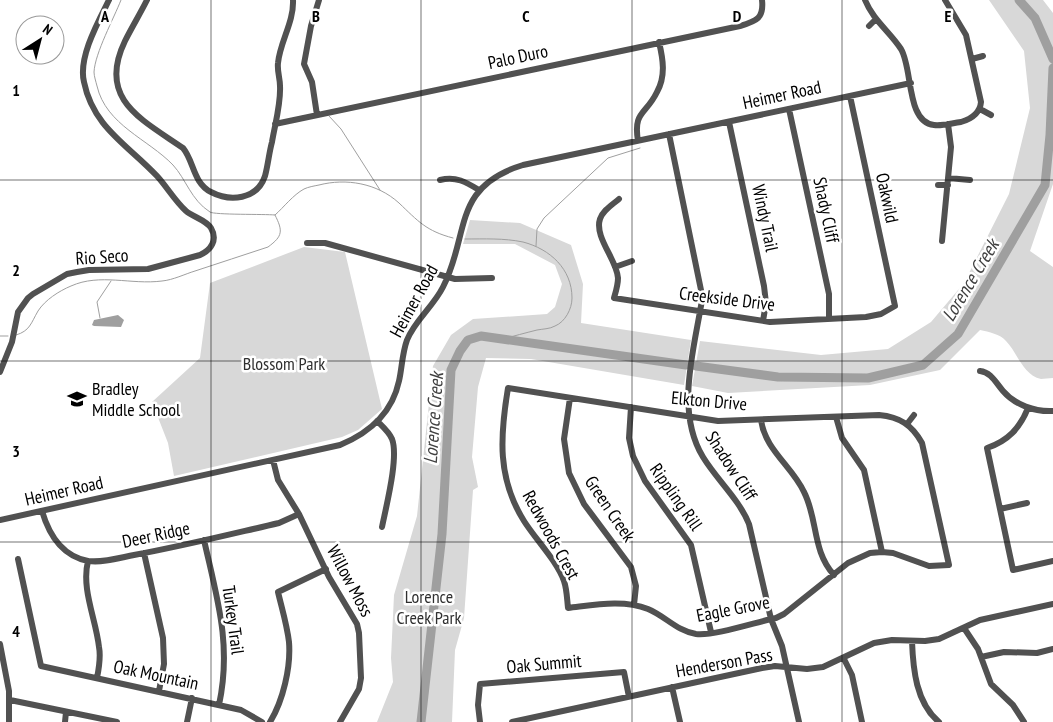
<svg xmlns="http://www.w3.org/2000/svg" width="1053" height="722" viewBox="0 0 1053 722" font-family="'PT Sans Narrow',sans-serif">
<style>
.green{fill:#d8d8d8}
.water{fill:#9f9f9f}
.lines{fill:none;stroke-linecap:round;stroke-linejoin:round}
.stream{stroke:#9f9f9f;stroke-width:1}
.river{stroke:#9f9f9f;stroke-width:9}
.minor{stroke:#515151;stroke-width:6}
.grid{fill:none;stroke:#000;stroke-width:1;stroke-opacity:0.55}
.labels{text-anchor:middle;stroke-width:5;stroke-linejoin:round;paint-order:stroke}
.street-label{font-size:18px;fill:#000;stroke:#fff}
.park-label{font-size:18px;fill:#2f2f2f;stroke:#fff}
.poi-label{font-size:18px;fill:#000;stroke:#fff;text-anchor:start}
.water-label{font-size:19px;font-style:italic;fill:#404040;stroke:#fff}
.grid-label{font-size:16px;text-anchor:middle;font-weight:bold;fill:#000;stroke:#fff;stroke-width:5;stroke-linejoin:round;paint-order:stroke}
</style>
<rect width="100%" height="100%" fill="#fff"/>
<!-- green -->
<path class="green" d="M989,0H1043L1053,13V184L1030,251L1053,267V378C1049,378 1044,379 1041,379C1023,375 1017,352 1006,341C1000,334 989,332 980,330L940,370L870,385L728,393L692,386L700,341L821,355L888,349L931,322L964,283L1009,194L1030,108L1024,51Z
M470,220L520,223L571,245L583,284L581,323L691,340L684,385L531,359L486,358L478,387L472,457L478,487L473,490L464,618L455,650L452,722H377L393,682L391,658L394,595L417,516L433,366L451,335L473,319L547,314L555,307L562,284L555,265L515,244H463Z
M304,247L345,252L382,409L358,430L342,437L174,476L168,443L152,402L200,358L210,283Z"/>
<!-- water -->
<path class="water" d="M118,315L124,320L121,327L94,326L92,325L94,320Z"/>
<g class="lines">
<!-- stream -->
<path class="stream" d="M121,0C114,18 95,53 94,72C94,76 96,82 97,86C106,125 148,139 173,165C186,179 191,200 210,212C214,215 265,214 275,215C284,207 293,195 304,189C308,187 314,186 319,185C346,178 377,183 399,203C418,221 426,231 453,238
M329,116L341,129L380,190
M465,239C484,239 504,238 523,242C550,249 572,269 572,298C572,309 565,322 555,326C550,329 542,329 537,330C525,333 514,336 503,339
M536,246L537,229L544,218L608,158L640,148
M100,318L97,302L111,281
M16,335C30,331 31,323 38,311C45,300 59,291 71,286C100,273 131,285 162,281C173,280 185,274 195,271C219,263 244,255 268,247C283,236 283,231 275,215
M0,336H8"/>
<!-- river -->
<path class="river" d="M1019,0L1035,18L1053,59
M696,366L778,377L868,378L923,365L958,334L1045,185L1050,135L1053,68
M421,722L442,534L451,370L460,351L468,340L481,336L686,365"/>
<!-- minor -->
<path class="minor" d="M147,0C140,14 132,27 125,41C97,99 141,119 183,148C194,161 193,183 211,192C230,202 257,200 265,176C268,165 269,153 272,142C275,124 281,104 280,86C280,78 277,71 278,63C280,42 294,22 293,0
M865,0C873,20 890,32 901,49C913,69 906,122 934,125C943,126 952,123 961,122C971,119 980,114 981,102L966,35L945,0
M869,26L876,19
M972,59L983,56
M789,109L829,294V318
M980,109L991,115
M317,115L312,82L304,64L311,26L319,0
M729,122L764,286L766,303L763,321
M275,124L740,26C757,21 764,18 762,0
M669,134L701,290L702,300C694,350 675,411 703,457C717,480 739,499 749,524L771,619L782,646L799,722
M638,141C633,111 646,115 657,92C666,76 663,59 659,42
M948,178L970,180
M440,180C456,176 466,182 479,190
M938,185H948
M619,199C612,205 603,210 600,219C594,237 617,260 618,278C618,285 616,291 614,298L770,322L866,317L881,314L895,306L850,96
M942,241L951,147L948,124
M307,243H325L455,279L492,278
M615,267L632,261
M980,371C991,372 996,383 1003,391C1015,405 1035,412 1053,411
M0,372L12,342L18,312L28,298L33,294L67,274L77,272L89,270L148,269L200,255C211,250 218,240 211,228C206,220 193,217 186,211C175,201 167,187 157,176C128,145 93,127 84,82C78,58 98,22 109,0
M508,388L718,421L879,415C900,417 912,425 922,443L949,565L929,566L893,553L882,552L870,553L848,563L784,614L776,618C756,622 715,636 696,634C677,631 665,616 648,609C623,599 594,605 568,608C567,599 567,590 564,581C557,561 536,540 524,521C497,478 500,436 508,388Z
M570,398L564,439L569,473L584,504L631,567L636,586L634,605
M631,407L629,438L633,456L645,481L691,545L711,632
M1028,408C1020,428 1008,441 987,448L1013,570L1053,561
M836,417L842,438L864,470L882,552
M761,420C765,450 792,466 804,492C818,519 812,551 834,575
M377,421C383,427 389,432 392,439C399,457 386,507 382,527
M907,424L914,415
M273,460L278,480L299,514L329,577L357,624L359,633L361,678L359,689L340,722
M1000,509L1027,503
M42,511C49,535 62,556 88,561C103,563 119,558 134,555C183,546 231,534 279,523L299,514
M0,520L340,445C369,433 392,414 399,381C402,368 402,354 407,340C415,320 433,307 443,287C470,235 451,187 523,165L911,83
M204,540C217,598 232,645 219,705
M144,553L163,638L164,664L159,691
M18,559L41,666L241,710L262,722
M88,561C81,589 96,619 99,647C101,657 99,668 97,678
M964,628L978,649L991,684L1013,705L1024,722
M912,641C913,669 916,703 939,722
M0,644L9,691V722
M981,657L1004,652L1037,653L1053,649
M844,659L852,675L862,722
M672,687L680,722
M10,700L117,722
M65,722L66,712
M187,722L192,698
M270,722C283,701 291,667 289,642C287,625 282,609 278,592L326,569
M480,722L478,705L480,684L624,672L629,697
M512,722L762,668L775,666L807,669L823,667L874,643L892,640L925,641L939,639L980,620L1053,604"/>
</g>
<!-- grid -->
<path class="grid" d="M211,0V722M421,0V722M632,0V722M842,0V722M0,180H1053M0,361H1053M0,542H1053"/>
<!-- icons -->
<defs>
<g id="school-bare" transform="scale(1.5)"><path d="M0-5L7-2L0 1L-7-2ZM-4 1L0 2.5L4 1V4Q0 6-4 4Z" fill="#000" stroke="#fff" stroke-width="2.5" paint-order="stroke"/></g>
</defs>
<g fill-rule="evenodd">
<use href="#school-bare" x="77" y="399"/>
</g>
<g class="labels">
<!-- street labels -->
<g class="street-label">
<text transform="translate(518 57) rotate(-12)" y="6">Palo Duro</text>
<text transform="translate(782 95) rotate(-12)" y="6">Heimer Road</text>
<text transform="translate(887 198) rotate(78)" y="6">Oakwild</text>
<text transform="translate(826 210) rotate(78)" y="6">Shady Cliff</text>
<text transform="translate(765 218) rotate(78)" y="6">Windy Trail</text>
<text transform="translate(102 257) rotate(-4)" y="6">Rio Seco</text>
<text transform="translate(727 299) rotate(7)" y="6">Creekside Drive</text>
<text transform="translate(414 301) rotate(-61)" y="6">Heimer Road</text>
<text transform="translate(709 401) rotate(5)" y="6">Elkton Drive</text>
<text transform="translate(731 466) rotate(57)" y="6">Shadow Cliff</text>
<text transform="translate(64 491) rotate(-13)" y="6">Heimer Road</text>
<text transform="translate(676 497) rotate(55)" y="6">Rippling Rill</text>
<text transform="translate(610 509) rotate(56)" y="6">Green Creek</text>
<text transform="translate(156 535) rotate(-12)" y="6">Deer Ridge</text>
<text transform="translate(551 535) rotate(61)" y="6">Redwoods Crest</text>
<text transform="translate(350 581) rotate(62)" y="6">Willow Moss</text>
<text transform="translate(733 609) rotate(-11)" y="6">Eagle Grove</text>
<text transform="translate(233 620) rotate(82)" y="6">Turkey Trail</text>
<text transform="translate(724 663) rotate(-10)" y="6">Henderson Pass</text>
<text transform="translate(544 664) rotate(-5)" y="6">Oak Summit</text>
<text transform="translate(156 675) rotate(12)" y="6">Oak Mountain</text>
</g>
<!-- park labels -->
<g class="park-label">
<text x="284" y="370">Blossom Park</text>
<text x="429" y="603">Lorence<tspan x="429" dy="21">Creek Park</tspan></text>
</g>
<!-- poi labels -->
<g class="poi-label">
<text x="92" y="395">Bradley<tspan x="92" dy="21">Middle School</tspan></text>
</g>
<!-- water labels -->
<g class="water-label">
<text transform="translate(970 280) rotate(-59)" y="7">Lorence Creek</text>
<text transform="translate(433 418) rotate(-86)" y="7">Lorence Creek</text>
</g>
</g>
<g class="grid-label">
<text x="105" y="22">A</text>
<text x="316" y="22">B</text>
<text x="526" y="22">C</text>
<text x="737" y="22">D</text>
<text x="948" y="22">E</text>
<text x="16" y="96">1</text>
<text x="16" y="276">2</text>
<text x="16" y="457">3</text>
<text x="16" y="637">4</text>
</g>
<!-- north arrow -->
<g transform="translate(40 40) rotate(36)"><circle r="24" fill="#ffffff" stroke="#999999"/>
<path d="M0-4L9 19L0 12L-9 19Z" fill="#000000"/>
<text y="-8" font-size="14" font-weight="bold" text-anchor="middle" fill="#000000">N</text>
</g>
</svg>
